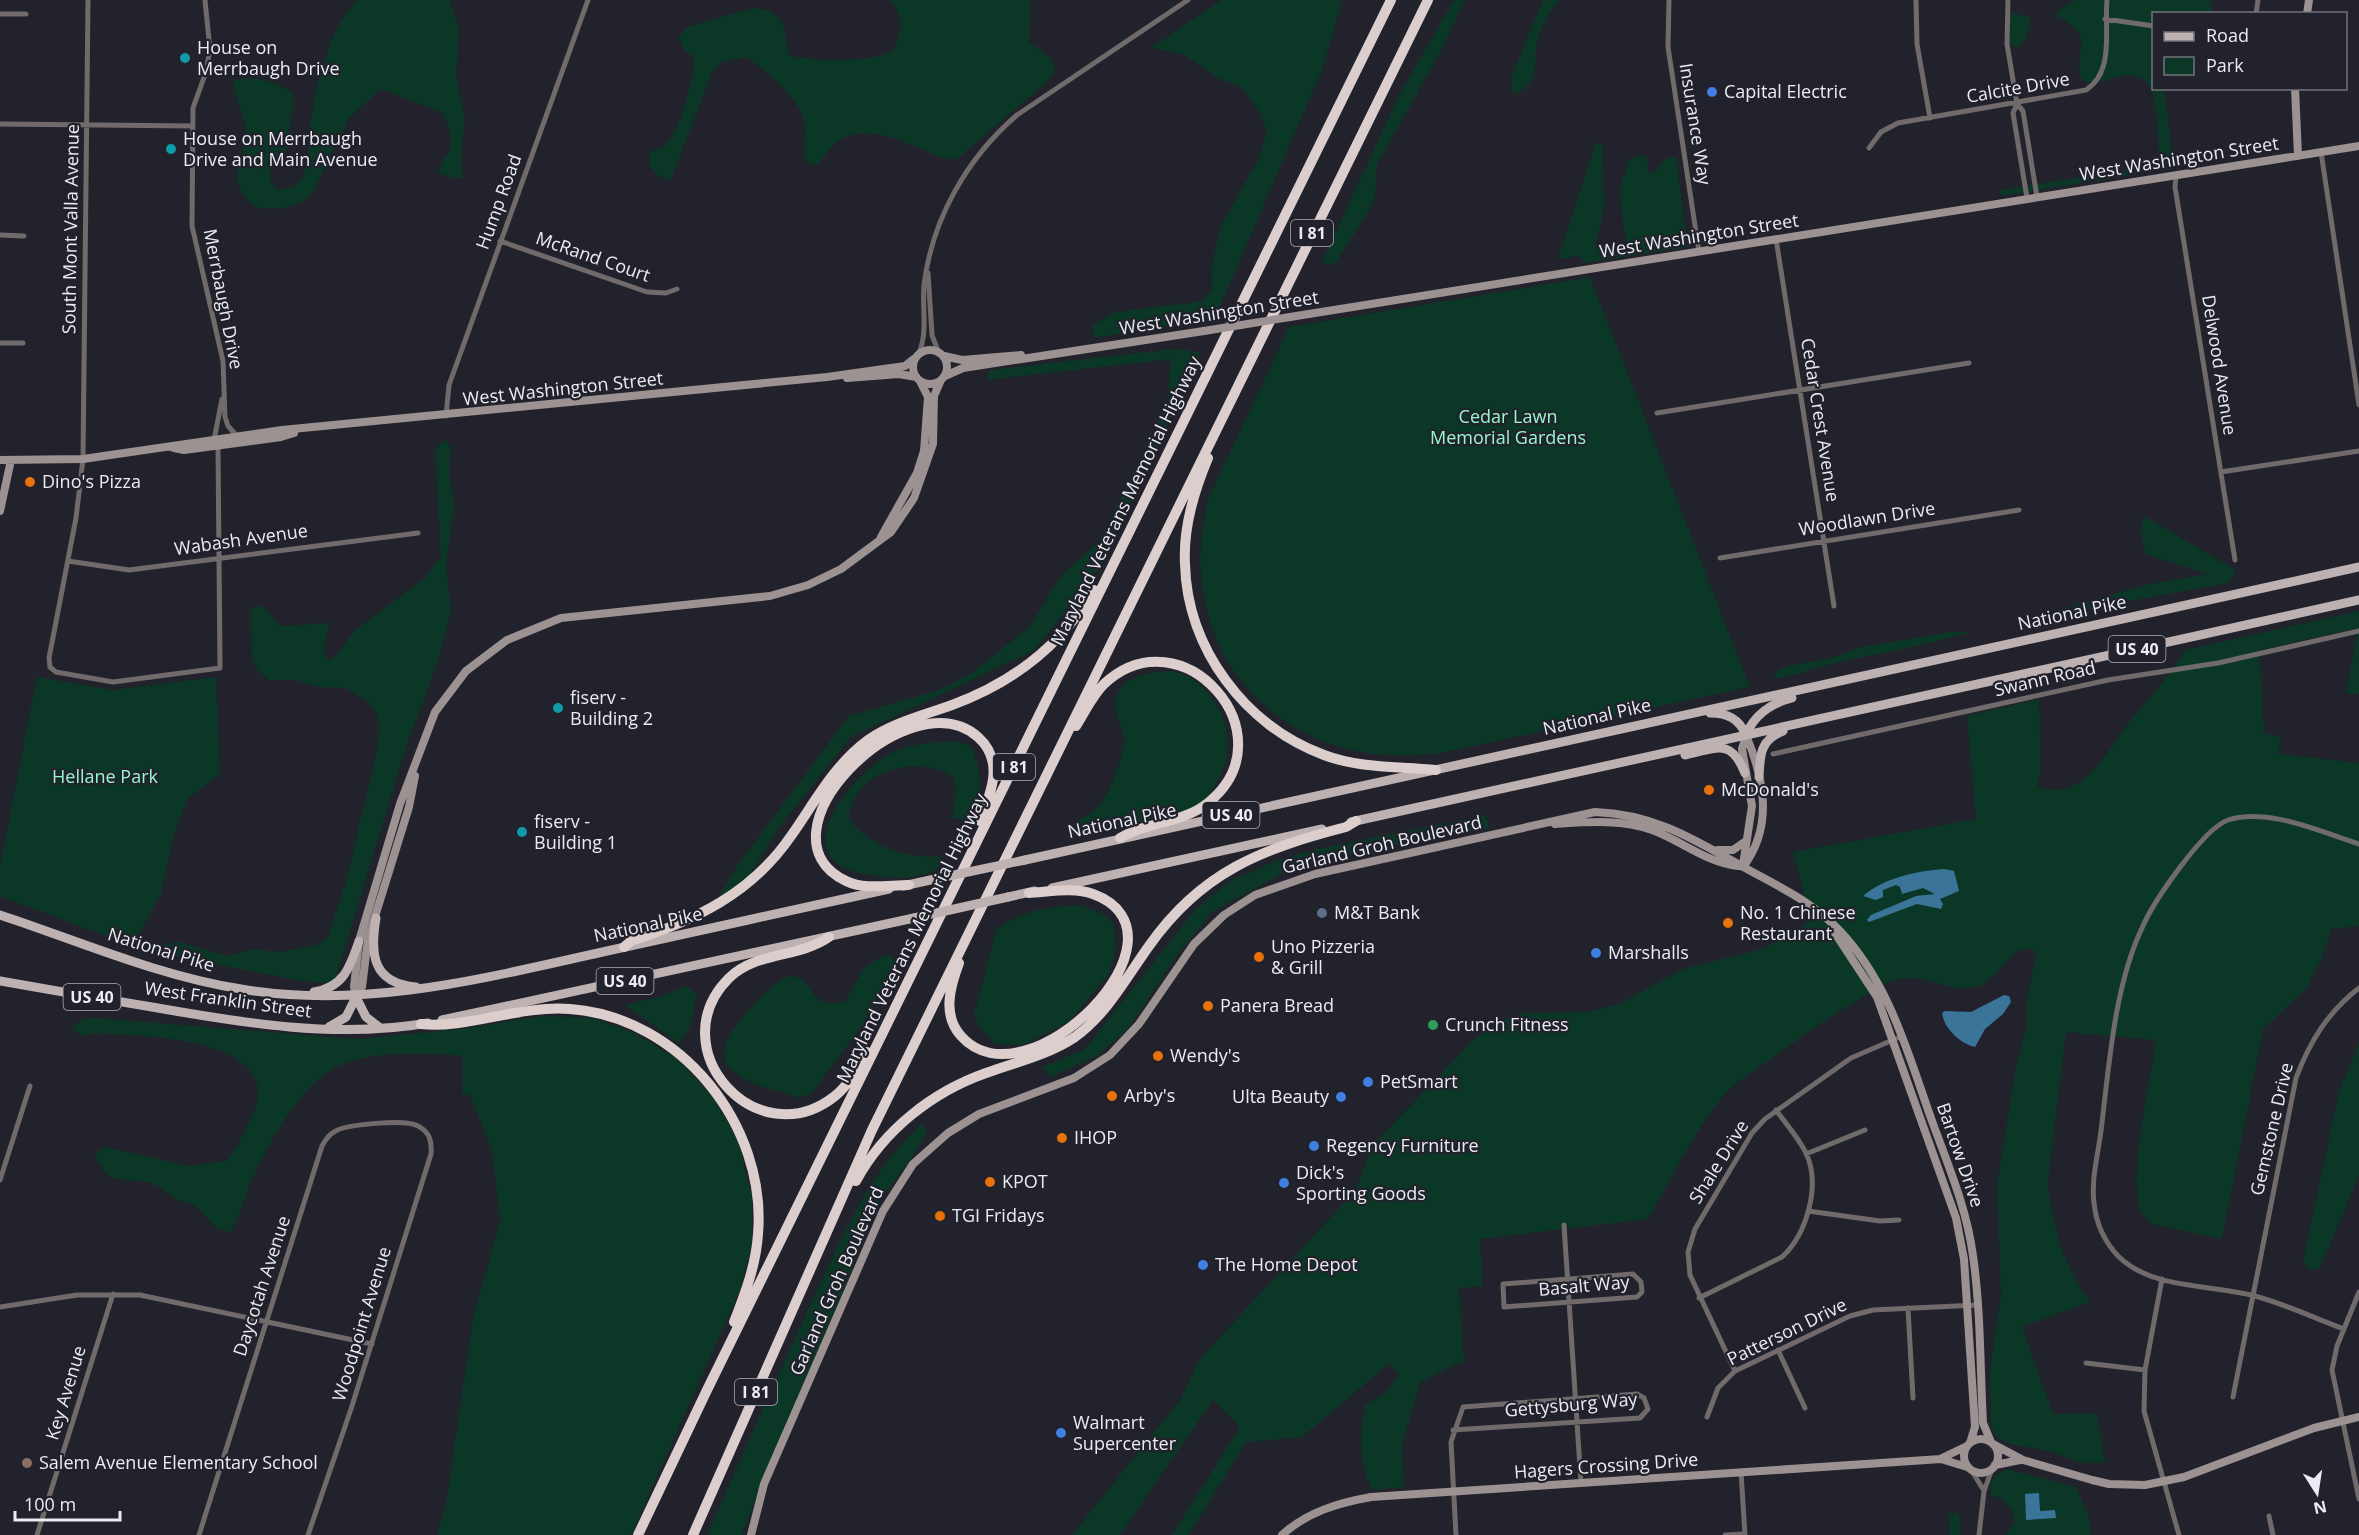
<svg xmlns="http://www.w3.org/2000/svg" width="2359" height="1535" viewBox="0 0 2359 1535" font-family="'Open Sans',sans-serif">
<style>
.green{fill:#0b3726}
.water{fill:#3b7499}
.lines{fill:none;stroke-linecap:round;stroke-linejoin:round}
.street{stroke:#706a6a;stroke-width:5}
.secondary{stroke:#9c9292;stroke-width:8}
.primary{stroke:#beb1b1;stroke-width:9}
.highway{stroke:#ddcece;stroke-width:10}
.secondary-bridge{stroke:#9c9292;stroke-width:8}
.primary-bridge{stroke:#beb1b1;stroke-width:9}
.culture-dot{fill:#0f9aa8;stroke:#22222c;stroke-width:2}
.shop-dot{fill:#3f7fe0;stroke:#22222c;stroke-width:2}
.food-dot{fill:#e8710a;stroke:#22222c;stroke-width:2}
.service-dot{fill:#5c6f8a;stroke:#22222c;stroke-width:2}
.leisure-dot{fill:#2e9e5b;stroke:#22222c;stroke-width:2}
.education-dot{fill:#8d6e63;stroke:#22222c;stroke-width:2}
.labels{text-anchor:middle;stroke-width:4.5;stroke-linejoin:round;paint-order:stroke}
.shield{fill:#22222c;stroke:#afafb7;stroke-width:1.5}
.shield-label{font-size:16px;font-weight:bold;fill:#ebecf2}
.poi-label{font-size:18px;fill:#ebecf2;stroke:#22222c;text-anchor:start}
.street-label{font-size:18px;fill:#ebecf2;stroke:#22222c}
.park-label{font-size:18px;fill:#95f8cb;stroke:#22222c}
</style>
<rect width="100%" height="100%" fill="#22222c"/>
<!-- green -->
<path class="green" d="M358,0H449L459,27L456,79L465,117L461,164L463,178H453L438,173C440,163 445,159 449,151C454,140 447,123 443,113L381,89L349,118L314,190C311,194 308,198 304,201C292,208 259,214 248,201C243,196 240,186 236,180L247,131L232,81C249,73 276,82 292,92L293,105L286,153L271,162L270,179L277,190C286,189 296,188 301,179C309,166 308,144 310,129C314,91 329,26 358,0Z
M889,0H1030L1029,42L1051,58L1055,71L1048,81L957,159H945C914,147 868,119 837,142C830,147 825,157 819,164H807C801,150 805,142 805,127C805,103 765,69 746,57L721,62L712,73L670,181L658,175L649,165L650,152C654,150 660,149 663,147C680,134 694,78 694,58L684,49L678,37L688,27L701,23L753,8L768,10L779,17L785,29L788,55C813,62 871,63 893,51C901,32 905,15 889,0Z
M1221,0H1340L1341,6L1322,70L1215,318L1094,338L1092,325L1116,312L1203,301L1212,290V265L1221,225L1259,158L1267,132L1257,108L1241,87L1218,78L1183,54L1151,48Z
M1454,0H1465L1441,51L1377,165L1375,198L1370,210L1334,265L1322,262L1398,97Z
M1543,0H1559C1551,10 1541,26 1538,38C1532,62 1543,84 1512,95L1511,78Z
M2075,0H2212L2211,13L2154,14V88L2164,89L2174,168L2001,196L2000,190L2121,171L2160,160C2158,143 2158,94 2147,83C2138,73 2124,75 2113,78C2101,81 2093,86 2082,80C2070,52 2101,37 2056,16L2057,11Z
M2010,12L2031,18L2026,40L2017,48L2009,43Z
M1596,142L1603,145L1604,208L1595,248L1626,243L1619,190L1630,158L1646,155L1649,173L1655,172L1666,158L1676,157L1688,247L1584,263L1580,256L1558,259Z
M1590,277L1750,687L1441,753C1404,757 1364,757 1328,743C1223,703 1181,601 1209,497L1289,327Z
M1172,349L1201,352L1105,560L1042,641L1033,651L851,737L780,826L744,885L718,898L737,866L849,716L936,691L972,673L1030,626L1060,577L1099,541L1167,404L1171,359L986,380L990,370Z
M446,440L451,448L449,470L454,505L446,565L451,612L437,664L407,744L334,984L297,980L151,952V947L179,942L228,956L253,949L279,952L317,945L328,937L346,882L376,755L380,726L376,713L369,702L345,688L318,687L296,680H269L259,672L252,661L251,608L263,606L280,626L330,623L323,649L328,661L338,654L353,632L426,577L441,556L435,451L440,443Z
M2144,516L2236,570L2228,583L2020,621L2145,585L2207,574L2146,554L2140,532Z
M2359,611V694H2346L2358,628L2259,650L2264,734L2280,736L2279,754L2359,763V926L2331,929L2321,960L2306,989L2263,1029L2222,1239L2152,1224C2146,1219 2141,1214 2139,1206C2130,1167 2150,1082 2156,1040L2066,1032L2048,1181C2051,1225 2064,1266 2090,1302L2022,1327L2053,1414H2097L2105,1463H2082L2049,1451L2006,1443L1995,1435L1991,1423L1990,1370L2001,1294L1997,1185L2017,1062L2027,1027V999L2036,956L2034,950C2010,941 1999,984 1972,988C1949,991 1927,976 1904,978C1885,980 1863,998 1847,1007C1822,1021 1799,1039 1775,1056C1761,1066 1744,1076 1731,1088C1702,1116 1669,1183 1648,1219L1480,1239L1483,1286L1459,1288L1464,1363L1455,1364L1420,1383L1402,1445L1404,1487L1372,1490C1358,1463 1360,1434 1365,1405L1387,1392L1398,1375L1390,1363L1302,1437L1246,1442L1189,1535H1172L1240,1427L1213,1400L1120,1535H1072L1180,1400L1199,1360L1355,1191L1372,1146L1475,1038L1499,1021L1524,1013L1588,1012L1619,1004L1683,969L1763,949L1811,921L1793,852L1976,819L1967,716L2039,699L2041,771L2037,787C2051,790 2064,792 2077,784C2102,767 2113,742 2131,720C2150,697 2170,676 2185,650Z
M1949,632H1970C1924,646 1878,653 1832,664C1813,668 1794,678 1773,678L1779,669C1805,660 1831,663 1856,648Z
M1155,672C1164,672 1174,670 1183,674C1208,684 1229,718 1228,745C1228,768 1214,786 1203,805C1162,819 1118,827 1075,830L1070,826C1078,821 1086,817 1094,811C1107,801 1124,757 1124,739C1124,731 1118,721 1116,713C1112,685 1132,676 1155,672Z
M37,677L113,690L216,677L220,774L187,799L173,838L161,893L133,946L0,896V866Z
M960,742L972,747C981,770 986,803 965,820L952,818L956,791L954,778C919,752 851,771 849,819C870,847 908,860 942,856L938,869C915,879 895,879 871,875C783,864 842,785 885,757C906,742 936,742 960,742Z
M1486,815L1489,828L1303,862L1212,912L1177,955L1128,1029L1098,1055L1051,1077L1042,1067L1084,1050L1196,909L1228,882L1273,862L1317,849Z
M1081,905L1105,915L1114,924L1116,950L1108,975L1069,1022L1023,1045L995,1044L980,1027L974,1015L996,930C1020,910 1050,907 1081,905Z
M886,954L896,961L863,1024L812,1093L799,1098C770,1087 748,1088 725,1063C724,1053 724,1045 729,1036C736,1023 776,976 791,976C816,977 806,1011 845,1002L864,968Z
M686,986L696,994C694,1013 693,1028 679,1043L625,1005L662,996Z
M543,1016L594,1018L634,1033L676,1058L714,1098L738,1141L752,1198V1245L740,1290L631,1535H438L447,1498L473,1318L500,1221L492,1151L470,1094L463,1096L462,1056C427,1052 361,1050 331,1070C299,1090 271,1139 255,1173C246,1192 241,1213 231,1232C207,1229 210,1213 191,1204C187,1202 182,1202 178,1200C171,1197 166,1191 159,1187C132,1171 110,1195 95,1154L106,1147L187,1166L227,1161C236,1150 241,1138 248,1125C253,1115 259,1102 258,1090C253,1035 134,1036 94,1033L81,1036L72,1027L83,1019L96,1018L355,1039L461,1029Z
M2359,1043V1175L2322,1264L2319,1269H2309L2303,1261L2305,1251L2339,1092Z
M921,1124L927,1130C916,1161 887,1183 873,1214C860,1243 851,1274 838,1303C805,1380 770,1456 742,1535H707C742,1456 777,1376 814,1297C846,1230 866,1177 921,1124Z
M2008,1469L2076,1487L2089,1516L2091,1535H2006L2015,1522C2012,1507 2006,1499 1991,1495V1483L1998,1473Z
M1948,1513H1959L1960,1535H1950Z"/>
<!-- water -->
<path class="water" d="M1944,869L1954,871L1959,891L1940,899L1943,904L1941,909L1917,904L1869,922L1867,920L1871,915L1916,896L1935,894L1923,888L1902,894L1900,887L1896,885L1883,890V897L1876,900L1863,896C1884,878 1916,871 1944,869Z
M2004,995L2009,996L2011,1002L2003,1014L1985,1029L1975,1047C1961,1044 1944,1029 1942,1013L1945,1011L1971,1012Z
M2039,1493L2040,1511L2055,1510L2056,1518L2026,1520L2025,1494Z"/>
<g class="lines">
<!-- street -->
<path class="street" d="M88,0L83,459L76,518L49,658L50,667L56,672L113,682L220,668L218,446
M205,0L210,50L206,72L193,108L192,226L223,361L225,417L228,426L237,436
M1669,0L1668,47L1699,252
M1916,0L1917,44L1930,118
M2008,0L2007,44L2017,104L2023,111L2037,197
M0,14H26
M2256,14L2258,0
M2105,19L2154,26
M2017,104L2013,113L2027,198
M0,124L193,126
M1869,148L1881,132L1898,123L2086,90C2115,71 2104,30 2107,0
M2321,152L2359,405
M2176,175L2175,187L2235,560
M0,235L24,236
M1776,239L1834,606
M500,241L647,292L666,293L677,289
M928,273L932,335L938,351
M0,343H23
M919,353C928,332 922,307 924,285C932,219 967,158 1017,115L1188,0
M1657,413L1969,363
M446,416L449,385L588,0
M214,440L222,399
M2221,472L2359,451
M1720,558L2019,510
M68,561L129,570L418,533
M1773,754L2108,680L2218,663L2359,631
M1806,1154L1865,1130
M0,1180L30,1086
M1808,1211L1880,1221L1899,1220
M1564,1225L1581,1483
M1633,1274L1641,1282L1642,1292L1637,1297L1504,1307L1503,1284Z
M2162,1279L2145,1370L2144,1411L2179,1535
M2359,1292L2337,1346L2332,1370L2359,1499
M1699,1298L1782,1257C1807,1234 1821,1185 1806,1153C1798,1137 1786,1124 1776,1110
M0,1307L77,1295H140L372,1344
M1908,1308L1913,1398
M2344,1329C2314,1318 2285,1304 2255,1296C2211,1284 2152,1290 2118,1256C2104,1241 2096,1223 2094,1203C2091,1180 2098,1154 2101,1131C2109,1067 2114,987 2142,928C2153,902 2203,829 2228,820C2267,807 2321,832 2359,844
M1778,1350L1805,1408
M2086,1363L2145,1370
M1735,1371L1690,1275L1688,1252L1695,1229L1752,1133L1765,1119L1851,1058L1902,1036
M2233,1397L2296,1078C2310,1041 2328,1012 2359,988
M1707,1417L1718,1388L1735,1371L1850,1316L1873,1310L1977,1305
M1453,1430L1640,1418L1648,1409L1644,1398L1637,1394L1463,1407L1451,1442L1456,1535
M1971,1470L1983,1489
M1741,1472L1745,1535
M2269,1516L2273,1535
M37,1535L113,1294
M199,1535L322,1146C325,1141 328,1135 334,1132C345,1124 406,1119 418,1126C430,1132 432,1142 431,1154L351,1409L308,1535
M1725,1535L1745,1534
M1979,1535L1984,1491L1992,1469"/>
<!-- secondary -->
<path class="secondary" d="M2307,14L2309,0
M2295,88L2298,156
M1290,317L2359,146
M913 367a17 17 0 1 1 34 0a17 17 0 1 1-34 0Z
M944,356L962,360L1021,355
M945,376L963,368L1204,331
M847,378L899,374L916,377
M174,448L184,450L281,437L294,433
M0,460L83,459L282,430L827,377L905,366L914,359
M0,511L11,460
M881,537L917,473L924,451L928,397L920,381
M1555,824C1588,822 1621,819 1652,830C1682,841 1707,863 1738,866
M1718,850H1733L1746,841
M1743,865L1752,806L1742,749L1746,736
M1743,867C1774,826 1764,779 1746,735
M1831,927L1877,997L1956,1218L1964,1259L1975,1427L1970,1443
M356,997L354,987L359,941L400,804L435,712L466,671L507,640L561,618L770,596L808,585L841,569L891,532L914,498L933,444L934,396L941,380
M356,997L362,987L368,939L409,807L415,776
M1964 1456a17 17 0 1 1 34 0a17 17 0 1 1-34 0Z
M1993,1444L2023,1460L2092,1480L2109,1484L2145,1485L2184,1477L2314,1428L2359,1417
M1942,1458L1967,1446
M1995,1465L2020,1460
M751,1535L764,1484L883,1211L913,1164L948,1133L979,1114L1074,1078L1110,1055L1139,1024L1194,944L1224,915L1255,895L1315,874L1595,812C1652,814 1690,837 1738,864C1775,885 1811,900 1840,931C1890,984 1908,1054 1932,1121C1948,1165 1967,1209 1973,1256C1981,1311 1980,1368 1983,1423L1991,1442
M1282,1535C1307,1512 1338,1503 1371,1497L1941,1459L1967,1467"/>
<!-- primary -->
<path class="primary" d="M1710,713C1728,713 1739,719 1746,735
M1746,735C1754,715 1772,703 1792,698
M1685,755C1717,748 1731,738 1745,773
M1759,777C1760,755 1760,740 1783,731
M1351,822L2359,600
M1025,860L2359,567
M903,886L935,879
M1052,888L1322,829
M1008,897L1035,891
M0,915C79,941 158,976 241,989C366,1010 485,978 607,951C701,930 795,910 889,889
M376,918C370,954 372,983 416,987
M0,981C51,990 102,999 152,1007C242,1023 337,1039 428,1023
M314,992C344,987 350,967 359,941
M356,997L366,1017L379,1027
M442,1020L914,918
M329,1027L346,1017L356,997"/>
<!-- highway -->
<path class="highway" d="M1208,458C1194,491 1183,528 1185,564C1187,648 1245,726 1324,755C1361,769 1398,766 1436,770
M1076,726C1085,712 1092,696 1104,684C1182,611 1291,735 1209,802C1183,824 1148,821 1120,838
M909,885C889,885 864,890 846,881C750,835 908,676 978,737C1005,761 991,793 980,821
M829,937C799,958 757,951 729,978C659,1048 757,1158 835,1096C849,1085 858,1067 867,1052
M624,947L631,941C696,920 752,893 791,836C815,802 834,765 868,740C892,723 924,715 952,705C1012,683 1061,646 1094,590
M959,963C950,987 942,1015 961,1036C1027,1110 1202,934 1093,894C1074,887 1049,892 1029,893
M421,1024C467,1029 519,1005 570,1009C681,1017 767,1126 758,1234C756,1265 745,1294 734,1322
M856,1181C884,1130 932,1092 986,1073C1016,1062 1048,1055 1075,1037C1107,1014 1126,978 1149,946C1201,872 1261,849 1346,827L1356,821
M638,1535L707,1390L1391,0
M693,1535L872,1130L1428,0"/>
<!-- secondary-bridge -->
<path class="secondary-bridge" d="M1204,331L1290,317"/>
<!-- primary-bridge -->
<path class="primary-bridge" d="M935,879L1025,860
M914,918L1008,897"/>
</g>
<!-- markers -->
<g class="culture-dot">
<circle cx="185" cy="58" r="6"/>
<circle cx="171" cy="149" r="6"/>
<circle cx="558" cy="708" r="6"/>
<circle cx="522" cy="832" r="6"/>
</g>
<g class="shop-dot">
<circle cx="1712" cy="92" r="6"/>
<circle cx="1596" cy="953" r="6"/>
<circle cx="1368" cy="1082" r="6"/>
<circle cx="1341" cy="1097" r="6"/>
<circle cx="1314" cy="1146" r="6"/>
<circle cx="1284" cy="1183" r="6"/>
<circle cx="1203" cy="1265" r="6"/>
<circle cx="1061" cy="1433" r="6"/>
</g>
<g class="food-dot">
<circle cx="30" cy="482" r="6"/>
<circle cx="1709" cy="790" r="6"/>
<circle cx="1728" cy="923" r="6"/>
<circle cx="1259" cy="957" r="6"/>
<circle cx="1208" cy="1006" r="6"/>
<circle cx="1158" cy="1056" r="6"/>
<circle cx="1112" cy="1096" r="6"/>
<circle cx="1062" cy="1138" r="6"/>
<circle cx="990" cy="1182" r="6"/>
<circle cx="940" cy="1216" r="6"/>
</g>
<circle class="service-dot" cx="1322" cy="913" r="6"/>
<circle class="leisure-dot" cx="1433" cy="1025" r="6"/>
<circle class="education-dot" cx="27" cy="1463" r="6"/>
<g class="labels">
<!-- shield labels -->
<g class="shield">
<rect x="1291" y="220" width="42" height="26" rx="4.5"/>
<rect x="2108.5" y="636" width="57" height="26" rx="4.5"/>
<rect x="993" y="754" width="42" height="26" rx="4.5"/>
<rect x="1202.5" y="802" width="57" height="26" rx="4.5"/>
<rect x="596.5" y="968" width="57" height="26" rx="4.5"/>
<rect x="63.5" y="984" width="57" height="26" rx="4.5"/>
<rect x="735" y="1379" width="42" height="26" rx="4.5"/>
</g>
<g class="shield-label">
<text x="1312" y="239">I 81</text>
<text x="2137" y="655">US 40</text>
<text x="1014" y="773">I 81</text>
<text x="1231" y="821">US 40</text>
<text x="625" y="987">US 40</text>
<text x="92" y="1003">US 40</text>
<text x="756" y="1398">I 81</text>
</g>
<!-- poi labels -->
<g class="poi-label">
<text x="197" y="54">House on<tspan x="197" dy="21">Merrbaugh Drive</tspan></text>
<text x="1724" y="98">Capital Electric</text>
<text x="183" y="145">House on Merrbaugh<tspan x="183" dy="21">Drive and Main Avenue</tspan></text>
<text x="42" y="488">Dino's Pizza</text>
<text x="570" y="704">fiserv -<tspan x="570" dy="21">Building 2</tspan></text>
<text x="1721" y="796">McDonald's</text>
<text x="534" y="828">fiserv -<tspan x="534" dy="21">Building 1</tspan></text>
<text x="1334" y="919">M&amp;T Bank</text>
<text x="1740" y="919">No. 1 Chinese<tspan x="1740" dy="21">Restaurant</tspan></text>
<text x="1271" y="953">Uno Pizzeria<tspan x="1271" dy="21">&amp; Grill</tspan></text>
<text x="1608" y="959">Marshalls</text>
<text x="1220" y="1012">Panera Bread</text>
<text x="1445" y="1031">Crunch Fitness</text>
<text x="1170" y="1062">Wendy's</text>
<text x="1380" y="1088">PetSmart</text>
<text x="1124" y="1102">Arby's</text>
<text x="1329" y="1103" text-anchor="end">Ulta Beauty</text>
<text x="1074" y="1144">IHOP</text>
<text x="1326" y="1152">Regency Furniture</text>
<text x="1296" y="1179">Dick's<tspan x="1296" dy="21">Sporting Goods</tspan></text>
<text x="1002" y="1188">KPOT</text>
<text x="952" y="1222">TGI Fridays</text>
<text x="1215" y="1271">The Home Depot</text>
<text x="1073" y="1429">Walmart<tspan x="1073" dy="21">Supercenter</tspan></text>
<text x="39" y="1469">Salem Avenue Elementary School</text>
</g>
<!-- street labels -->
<g class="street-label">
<text transform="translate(2018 88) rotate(-10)" y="6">Calcite Drive</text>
<text transform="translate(1695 124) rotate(81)" y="6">Insurance Way</text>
<text transform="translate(2179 159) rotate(-9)" y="6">West Washington Street</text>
<text transform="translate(499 202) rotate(-70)" y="6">Hump Road</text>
<text transform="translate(71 229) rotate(-89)" y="6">South Mont Valla Avenue</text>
<text transform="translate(1699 236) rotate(-9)" y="6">West Washington Street</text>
<text transform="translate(593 257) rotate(19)" y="6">McRand Court</text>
<text transform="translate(223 299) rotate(79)" y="6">Merrbaugh Drive</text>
<text transform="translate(1219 313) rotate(-9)" y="6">West Washington Street</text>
<text transform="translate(2219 365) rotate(81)" y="6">Delwood Avenue</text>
<text transform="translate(563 389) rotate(-6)" y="6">West Washington Street</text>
<text transform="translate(1820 420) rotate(81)" y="6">Cedar Crest Avenue</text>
<text transform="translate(1126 501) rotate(-64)" y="6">Maryland Veterans Memorial Highway</text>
<text transform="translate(1867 519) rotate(-9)" y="6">Woodlawn Drive</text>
<text transform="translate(241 540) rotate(-8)" y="6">Wabash Avenue</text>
<text transform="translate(2072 613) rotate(-12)" y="6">National Pike</text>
<text transform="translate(2045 679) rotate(-13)" y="6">Swann Road</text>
<text transform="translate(1597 717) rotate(-13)" y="6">National Pike</text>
<text transform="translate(1122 821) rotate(-12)" y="6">National Pike</text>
<text transform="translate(1382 845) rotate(-13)" y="6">Garland Groh Boulevard</text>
<text transform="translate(648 925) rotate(-12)" y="6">National Pike</text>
<text transform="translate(912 938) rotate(-64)" y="6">Maryland Veterans Memorial Highway</text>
<text transform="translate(161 950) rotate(17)" y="6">National Pike</text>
<text transform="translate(228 1000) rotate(8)" y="6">West Franklin Street</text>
<text transform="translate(2272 1129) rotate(-77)" y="6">Gemstone Drive</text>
<text transform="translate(1960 1155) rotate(71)" y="6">Bartow Drive</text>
<text transform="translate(1719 1162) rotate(-58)" y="6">Shale Drive</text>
<text transform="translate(837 1281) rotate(-66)" y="6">Garland Groh Boulevard</text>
<text transform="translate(262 1286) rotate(-72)" y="6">Daycotah Avenue</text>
<text transform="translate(1584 1286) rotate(-5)" y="6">Basalt Way</text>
<text transform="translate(362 1324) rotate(-73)" y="6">Woodpoint Avenue</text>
<text transform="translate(1787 1332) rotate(-26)" y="6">Patterson Drive</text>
<text transform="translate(66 1393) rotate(-73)" y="6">Key Avenue</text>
<text transform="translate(1571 1405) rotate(-5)" y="6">Gettysburg Way</text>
<text transform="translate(1606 1466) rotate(-4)" y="6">Hagers Crossing Drive</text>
</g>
<!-- park labels -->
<g class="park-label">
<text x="1508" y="423">Cedar Lawn<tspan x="1508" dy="21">Memorial Gardens</tspan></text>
<text x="105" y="783">Hellane Park</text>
</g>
</g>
<!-- legend -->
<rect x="2152" y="12" width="195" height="78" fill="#22222c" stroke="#72737b" stroke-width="1.5"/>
<rect x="2164" y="32" width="30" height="9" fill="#beb1b1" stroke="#72737b" stroke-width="1.5"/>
<text x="2206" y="42" font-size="18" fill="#ebecf2">Road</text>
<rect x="2164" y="57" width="30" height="18" fill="#0b3726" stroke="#72737b" stroke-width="1.5"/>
<text x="2206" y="72" font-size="18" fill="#ebecf2">Park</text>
<!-- north arrow -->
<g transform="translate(2317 1493) rotate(168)" stroke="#22222c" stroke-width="4.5" paint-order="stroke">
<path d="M0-4.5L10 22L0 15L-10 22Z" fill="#ebecf2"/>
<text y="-9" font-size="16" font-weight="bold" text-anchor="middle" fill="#ebecf2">N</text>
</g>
<!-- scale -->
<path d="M15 1511v9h105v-9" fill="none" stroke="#ebecf2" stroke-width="3"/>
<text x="24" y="1511" font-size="18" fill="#ebecf2" stroke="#22222c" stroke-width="4.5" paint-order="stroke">100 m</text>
</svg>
